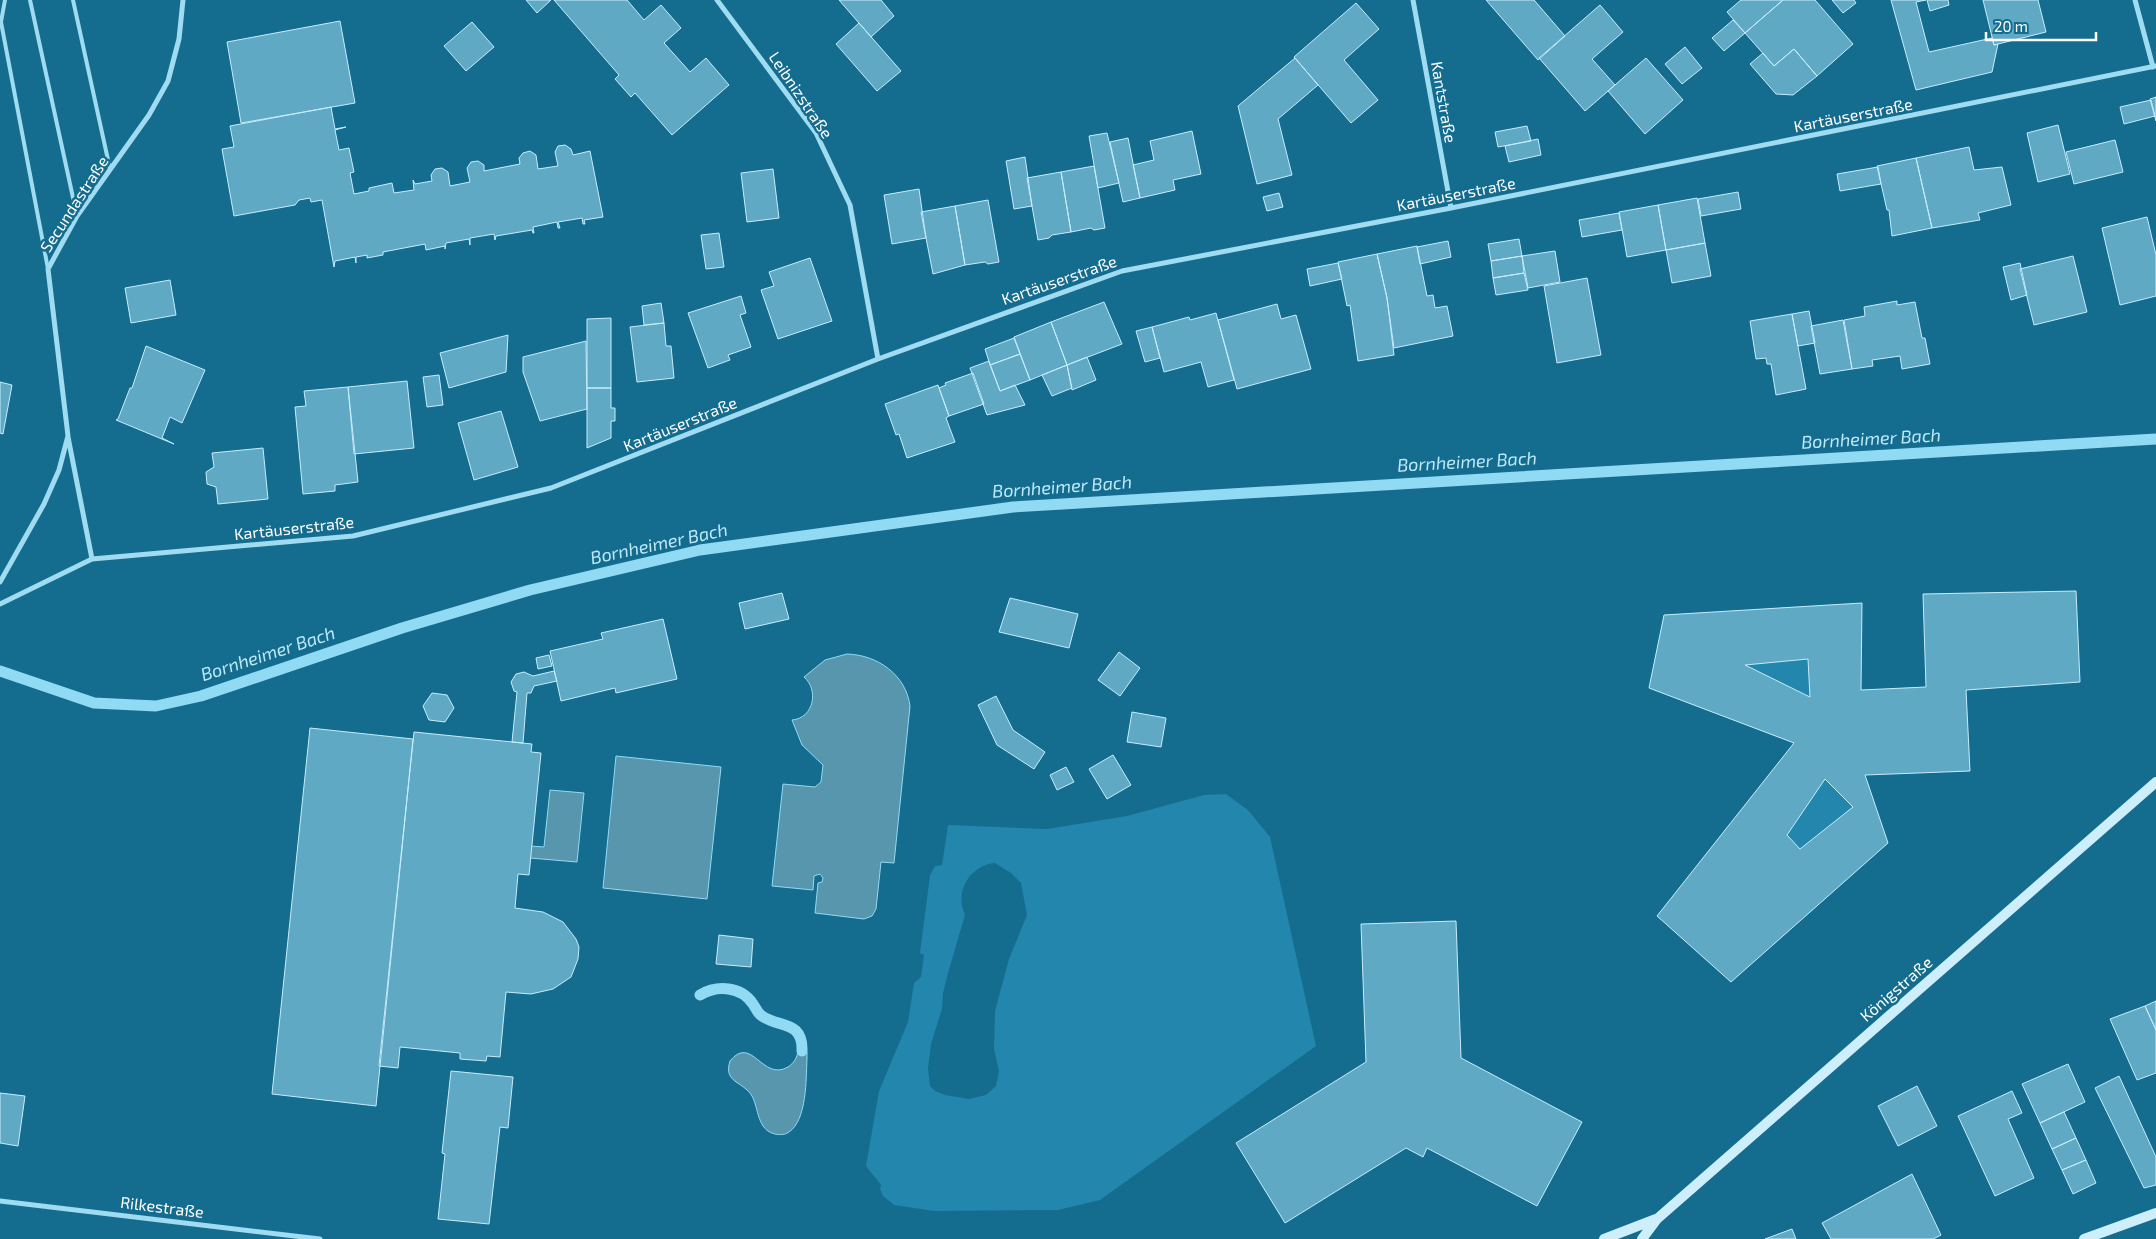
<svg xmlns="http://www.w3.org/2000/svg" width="2156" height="1239" viewBox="0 0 2156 1239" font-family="'Exo 2',sans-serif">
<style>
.green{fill:#2386ac;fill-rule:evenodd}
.water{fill:#5896ae;stroke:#91daf4}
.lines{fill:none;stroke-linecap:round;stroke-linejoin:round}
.stream{stroke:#91daf4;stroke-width:11}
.building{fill:#60a9c5;stroke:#c6edfc;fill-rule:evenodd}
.lane{stroke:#9fdbf1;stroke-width:4}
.street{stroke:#9fdbf1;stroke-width:5}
.secondary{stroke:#cdeefb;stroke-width:10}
.labels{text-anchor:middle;stroke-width:5;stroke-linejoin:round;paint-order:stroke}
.street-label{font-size:16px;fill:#fff;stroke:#146c8f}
.water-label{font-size:18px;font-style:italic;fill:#bce9f9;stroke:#146c8f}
</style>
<rect width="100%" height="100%" fill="#146c8f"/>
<!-- green -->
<path class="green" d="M1808,659L1810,697L1745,665Z
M1825,779L1853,807L1800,849L1787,835Z
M1226,794L1248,810L1270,837L1316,1046L1100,1200L1058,1210L934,1211L894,1205L883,1196L880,1189L881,1185L866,1166L879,1091L908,1022L914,983L921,977L924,955L920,953L930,875L935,866L942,865L948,825L1047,829L1127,816L1204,795ZM995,863L1011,873L1021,883L1027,915L1009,959L995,1011L994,1049L999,1071L996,1086L986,1095L969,1099L945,1095L935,1091L930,1086L928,1069L931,1044L942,1009L943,993L948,973L965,915C954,892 970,865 995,863Z"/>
<!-- water -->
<path class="water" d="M847,654C878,655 906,675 910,706L894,863L881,862L876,909L872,916L864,919L815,913L818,883L822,882L823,878L820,874L814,876L813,890L772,886L783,784L815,787L821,782L823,765L802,745L792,720C814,718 819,690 804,677L825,660Z
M616,756L721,767L707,899L603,888Z
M550,790L584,793L577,862L530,858L531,846L544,847Z
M798,1051L807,1052V1059C806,1079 807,1120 789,1132C785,1135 780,1135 775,1134C757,1130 759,1109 752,1096C743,1081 723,1083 730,1061C752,1034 762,1082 788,1067C794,1063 797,1058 798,1051Z"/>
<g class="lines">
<!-- stream -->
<path class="stream" d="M0,671L94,703L156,706L201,696L402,628L530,590L700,550L1013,507L2156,439
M700,995C717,985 741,986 753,1004C756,1008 757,1013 762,1016C779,1028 803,1020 802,1051"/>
</g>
<!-- building -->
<path class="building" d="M526,0H551L537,13Z
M554,0H627L644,20L661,5L681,28L664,43L690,72L706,58L729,85L672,135L635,93L631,97L615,79L619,75Z
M839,0H881L894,16L871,37Z
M1486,0H1534L1565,36L1538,60Z
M1741,0H1783L1745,33L1727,12Z
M1783,0H1815L1853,44L1817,76L1794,49L1774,66L1745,33Z
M1832,0H1854L1856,3L1843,13Z
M1891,0H1926L1916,2L1929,52L1992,38L1994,45L1998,44L1992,72L1916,90Z
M1927,0H1948L1949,5L1930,11Z
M1983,0H2038L2046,32L1994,45Z
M1356,3L1379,29L1344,60L1378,100L1351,123L1294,57Z
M1600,5L1623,32L1592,59L1615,85L1585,111L1539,58Z
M1733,20L1745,33L1724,51L1712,38Z
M340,21L355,103L241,123L227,42Z
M472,22L494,47L466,71L444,46Z
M859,23L901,71L877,91L836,44Z
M1685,47L1702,68L1682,84L1665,64Z
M1794,49L1817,76L1793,95L1776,94L1750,64L1763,53L1774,66Z
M1295,58L1318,85L1278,119L1292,175L1257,184L1238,106Z
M1646,58L1683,100L1645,134L1608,91Z
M2156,97V121L2150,99Z
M2151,100L2155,116L2124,124L2120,107Z
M331,107L335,129L346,127L335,130L339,150L349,148L354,172L350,173L354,194L369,191V188L392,183L394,193L414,190L413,180L415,184L432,181L431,175L435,169L442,168L448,172L450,186L470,182L467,168L471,162L478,161L484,165V171L520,164L519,158L523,153L530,151L536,155L538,169L558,166L555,152L558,146L565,145L571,149L573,155L590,151L603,217L584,220L585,224H583L582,218L558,222L560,228H558L557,222L533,227L534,233H533L532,230L496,236L495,240L494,234L470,238V245L469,239L446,243L445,249V246L426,250L425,244L383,252V255L367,258V255L356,257V263L355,257L335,261L334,267L322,200L311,202L310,198L299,200L295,205L234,216L222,149L234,147L230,126Z
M2058,125L2070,174L2038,182L2027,133Z
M1527,126L1531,141L1498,147L1495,132Z
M1192,131L1201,174L1173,180L1175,190L1140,198L1133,165L1154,160L1150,141Z
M1107,133L1119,183L1098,188L1089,136Z
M1128,138L1140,198L1123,202L1110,142Z
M1538,139L1541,155L1509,162L1505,146Z
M2115,140L2123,172L2074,184L2066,152Z
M1969,147L1974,170L2002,167L2011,205L1978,213L1980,220L1932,228L1916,158Z
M1025,157L1032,206L1014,209L1006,161Z
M1916,158L1932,228L1892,236L1889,210H1887L1877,166Z
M1094,166L1105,228L1094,230L1091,228L1071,232L1061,172Z
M1878,167L1881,184L1840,191L1837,174Z
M773,169L779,218L747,222L741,173Z
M1061,172L1071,232L1052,235L1049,238L1038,240L1027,178Z
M919,189L926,238L892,244L884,195Z
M1738,192L1741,209L1701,216L1698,199Z
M1279,193L1283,207L1267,211L1263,197Z
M1697,198L1705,243L1666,250L1658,205Z
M988,200L999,262L988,264L985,262L965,265L955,206Z
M1658,205L1666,250L1627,257L1619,212Z
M955,206L965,265L933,274L921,212Z
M1619,213L1622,230L1582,237L1579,220Z
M2147,217L2156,255V296L2120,305L2102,228Z
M719,233L724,267L706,269L701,235Z
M1519,239L1522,256L1491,261L1488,244Z
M1448,241L1451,257L1420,264L1417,247Z
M1705,243L1711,276L1672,283L1666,250Z
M1417,246L1427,296L1433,295L1435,308L1447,306L1453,336L1394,348L1387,298L1377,254Z
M1555,251L1560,282L1528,288L1522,256Z
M1377,254L1387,298L1394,355L1358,361L1350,305L1347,306L1338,262Z
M1522,256L1524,273L1493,278L1491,261Z
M2073,256L2087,312L2034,325L2020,269Z
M810,258L832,321L778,339L761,290L774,286L769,272Z
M1338,263L1342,279L1310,286L1307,269Z
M2020,263L2027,295L2011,300L2003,267Z
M1524,273L1528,290L1496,295L1493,278Z
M1587,278L1601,355L1557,363L1544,286Z
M170,280L176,315L131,323L125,288Z
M741,296L746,313L740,315L751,347L728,355L730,360L708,368L688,313Z
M1897,301V305L1915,302L1922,338H1925L1930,364L1902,369L1900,356L1872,360L1873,366L1852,369L1844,320L1865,316L1864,307Z
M1104,302L1122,344L1067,365L1051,322Z
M661,303L664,323L644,325L642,306Z
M1277,304L1281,319L1296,315L1311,369L1237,389L1218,320Z
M1809,311L1815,343L1798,346L1792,314Z
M1216,313L1234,380L1208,387L1201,362L1164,372L1152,327L1189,317L1190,320Z
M1792,314L1806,389L1776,395L1771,364H1767L1766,358L1756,359L1750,321Z
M611,318V388H587V319Z
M1843,320L1852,369L1820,374L1811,326Z
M1051,322L1067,365L1030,380L1014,337Z
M664,323L666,346H671L674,378L637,382L630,327Z
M1152,327L1160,358L1145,362L1136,331Z
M508,335L506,372L449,388L440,353Z
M1014,338L1020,354L990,365L985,349Z
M586,341L587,409L540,421L523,372V357Z
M146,346L205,370L182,423L170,417L162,438L174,444L116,420L118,419L130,388H132Z
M1020,354L1030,380L1000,391L990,365Z
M1087,357L1096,380L1072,390L1067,365Z
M989,361L1000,391L1015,385L1025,405L987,415L970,368Z
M1067,365L1072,388L1052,396L1042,375Z
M973,373L984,404L949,416L939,388L946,385L945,383Z
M439,375L443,405L427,407L423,377Z
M407,381L414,448L354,454L348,387Z
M0,382L12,385L3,434L0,433Z
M938,385L949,416L946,418L955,442L907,458L899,434L896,435L885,404Z
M348,387L358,482L335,485V491L303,494L295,407L306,406L304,391Z
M587,388H611V408H615V421H611V438L587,448Z
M501,411L518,467L474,480L458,423Z
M263,448L268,499L218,504L216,487L207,484L206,472L214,467L212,453Z
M2076,591L2080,682L1966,690L1970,771L1865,775L1888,843L1731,982L1657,916L1794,743L1649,688L1664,615L1862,603L1861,690L1926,687L1923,594ZM1808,659L1810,697L1745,665ZM1825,779L1853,807L1800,849L1787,835Z
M782,593L789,619L745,629L739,603Z
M1010,598L1078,614L1069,648L999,632Z
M663,619L677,679L616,693L615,688L561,701L550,651L603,639L601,633Z
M1119,652L1140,668L1120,696L1098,680Z
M549,655L552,666L538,669L536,658Z
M554,671L557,681L534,686L531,693H527L523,743L512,742L517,692L514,691L511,682L516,674L524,672L533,676Z
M432,693L447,695L454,708L445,722L429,720L423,706Z
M996,696L1013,730L1045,752L1034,769L997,745L978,705Z
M1132,712L1166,718L1161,747L1127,742Z
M310,728L413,739L376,1106L272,1094Z
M414,732L532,744L531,752L541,753L529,875L518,874L515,908L543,912L563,922L576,939L579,947L578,959L571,977L553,989L531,994L506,992L500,1057L487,1056L486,1061L460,1059V1053L400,1047L398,1068L379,1066Z
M1113,755L1131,785L1107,799L1089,769Z
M1066,767L1074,782L1057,790L1050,775Z
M1456,921L1461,1058L1582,1122L1537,1206L1427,1148L1423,1157L1406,1148L1285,1223L1236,1143L1366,1062L1361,924Z
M719,935L753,939L751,967L716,964Z
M2156,1001V1030L2145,1006Z
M2145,1006L2156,1030V1073L2137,1080L2110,1019Z
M2068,1064L2085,1102L2040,1123L2022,1084Z
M451,1071L513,1077L508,1128L500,1127L489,1224L438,1219L445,1154L442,1153Z
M2119,1076L2156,1157V1185L2144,1188L2095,1088Z
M1917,1086L1937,1126L1898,1146L1878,1106Z
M2012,1091L2022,1113L2008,1119L2034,1178L1995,1196L1958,1116Z
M0,1093L25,1096L18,1146L0,1143Z
M2064,1112L2076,1138L2052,1149L2040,1123Z
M2076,1138L2086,1160L2062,1170L2052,1149Z
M2086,1160L2096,1183L2073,1194L2062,1170Z
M1912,1174L1941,1235L1933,1239H1831L1822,1223Z
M1792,1229L1796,1239H1765Z"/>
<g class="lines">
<!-- lane -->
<path class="lane" d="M5,0L1,22L48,269
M30,0L77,216
M73,0L110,169"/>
<!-- street -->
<path class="street" d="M717,0L816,133L850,205L878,359
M1413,0L1451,208
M2135,0L2153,67
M68,437L92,559
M0,582L44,504L59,470L68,436L48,269L77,216L149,115L168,81L179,39L183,0
M0,604L92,559L353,536L551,488L878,359L1122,271L1451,208L2156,66
M0,1201L320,1239"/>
<!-- secondary -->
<path class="secondary" d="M1604,1239L1656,1219
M1642,1239L1657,1219L2156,782
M2084,1239L2156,1213"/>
</g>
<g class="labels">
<!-- street labels -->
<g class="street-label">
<text transform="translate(801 95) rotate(56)" y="6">Leibnizstraße</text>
<text transform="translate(1444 102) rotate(80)" y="6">Kantstraße</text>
<text transform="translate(1853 115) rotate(-11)" y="6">Kartäuserstraße</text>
<text transform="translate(1456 194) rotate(-11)" y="6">Kartäuserstraße</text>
<text transform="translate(74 204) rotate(-57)" y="6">Secundastraße</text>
<text transform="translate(1059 280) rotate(-19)" y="6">Kartäuserstraße</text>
<text transform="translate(680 424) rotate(-22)" y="6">Kartäuserstraße</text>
<text transform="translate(294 528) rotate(-6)" y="6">Kartäuserstraße</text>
<text transform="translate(1896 989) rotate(-41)" y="6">Königstraße</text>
<text transform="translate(162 1207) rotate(7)" y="6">Rilkestraße</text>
</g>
<!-- water labels -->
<g class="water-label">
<text transform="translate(1871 439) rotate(-3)" y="6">Bornheimer Bach</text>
<text transform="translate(1467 462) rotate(-3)" y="6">Bornheimer Bach</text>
<text transform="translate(1062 487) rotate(-4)" y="6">Bornheimer Bach</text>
<text transform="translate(659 544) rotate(-12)" y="6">Bornheimer Bach</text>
<text transform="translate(268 654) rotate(-18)" y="6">Bornheimer Bach</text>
</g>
</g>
<!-- scale -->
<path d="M1986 32v8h110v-8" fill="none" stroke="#ffffff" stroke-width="2.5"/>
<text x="1994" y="32" font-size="15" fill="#ffffff" stroke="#146c8f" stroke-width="4" paint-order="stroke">20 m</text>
</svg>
